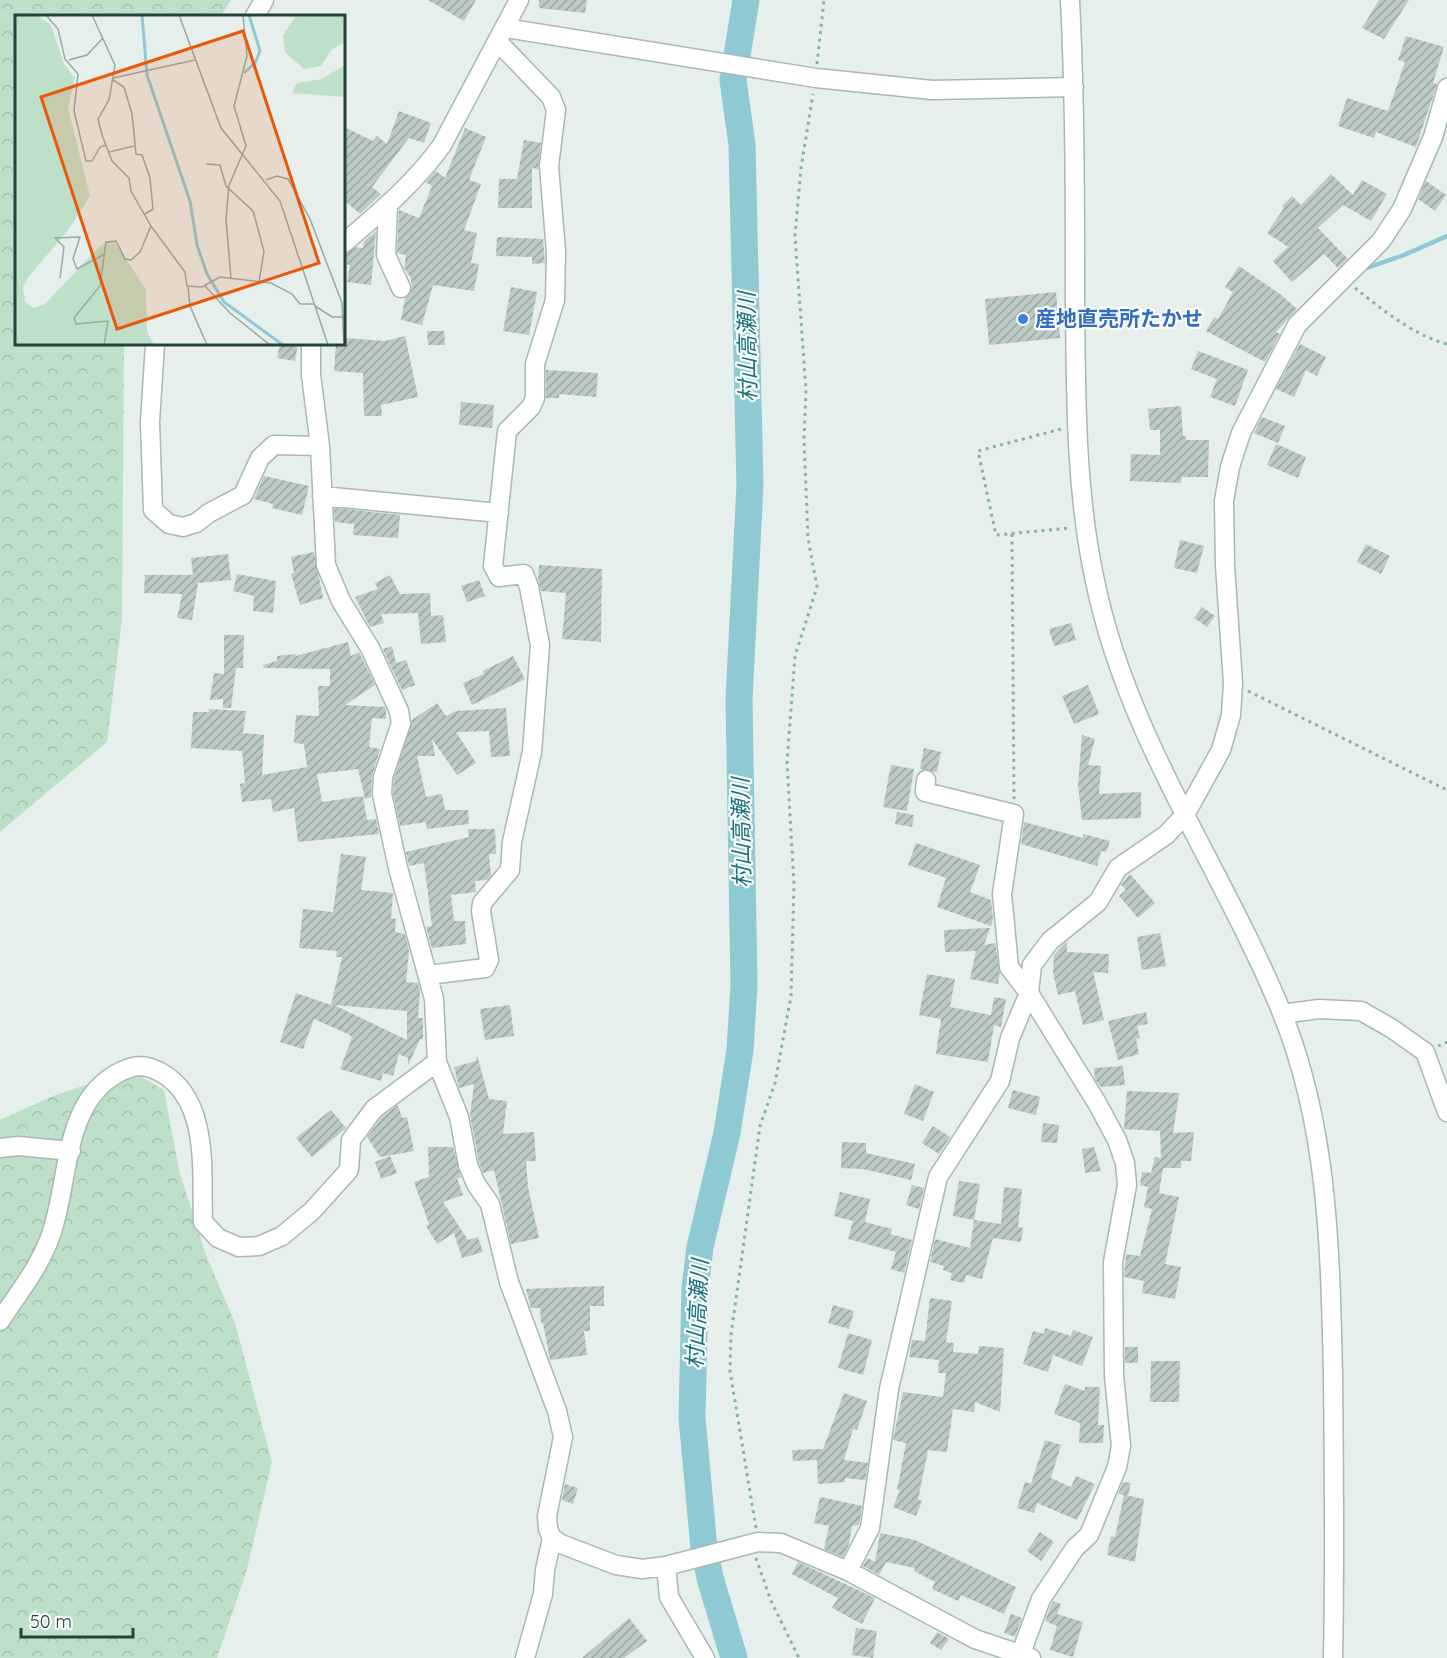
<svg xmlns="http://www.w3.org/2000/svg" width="1447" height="1658" viewBox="0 0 1447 1658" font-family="Quicksand,'Noto Sans JP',sans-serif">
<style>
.forest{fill:url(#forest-crowns)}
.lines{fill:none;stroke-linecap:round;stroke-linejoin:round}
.stream{stroke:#8ec9d4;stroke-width:4.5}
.river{stroke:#8ec9d4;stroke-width:27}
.building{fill:url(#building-hatch);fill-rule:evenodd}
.minor-casing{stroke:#a8b8b2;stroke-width:21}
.path{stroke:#86b3a5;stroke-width:3;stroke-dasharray:3 4.5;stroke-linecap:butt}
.minor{stroke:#fff;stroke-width:18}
.shop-dot{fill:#3f7fe0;stroke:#f7fbf9;stroke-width:2}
.labels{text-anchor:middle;stroke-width:4.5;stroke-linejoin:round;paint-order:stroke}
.shop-label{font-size:21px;font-weight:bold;fill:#366cbe;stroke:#f7fbf9;text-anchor:start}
.water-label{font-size:22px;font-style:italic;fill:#1c6f80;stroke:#f7fbf9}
.inset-river{fill:none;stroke:#8ec9d4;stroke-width:3}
.inset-road{fill:none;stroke:#98aaa4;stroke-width:1.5}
.view{fill:#e8590c;fill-opacity:0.15;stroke:#e8590c;stroke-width:3}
.inset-edge{fill:none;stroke:#24423a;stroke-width:3}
</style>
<defs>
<pattern id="forest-crowns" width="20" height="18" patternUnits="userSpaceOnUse" patternTransform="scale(1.5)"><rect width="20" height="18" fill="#bfe0c8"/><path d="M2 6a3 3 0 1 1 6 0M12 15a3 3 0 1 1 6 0" fill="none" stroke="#a4c1ad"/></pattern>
<pattern id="building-hatch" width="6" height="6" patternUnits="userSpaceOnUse" patternTransform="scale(1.5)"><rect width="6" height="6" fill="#bbcac4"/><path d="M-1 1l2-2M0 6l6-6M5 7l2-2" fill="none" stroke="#98a6a0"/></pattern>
</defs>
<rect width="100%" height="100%" fill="#e6efeb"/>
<!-- forest -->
<path class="forest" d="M0,0H231L221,16H16V344H124L122,619L107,742L0,832Z
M130,1070L164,1090L179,1170L206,1255L235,1323L272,1462L246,1573L217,1658H0V1120L53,1096Z"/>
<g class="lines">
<!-- stream -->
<path class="stream" d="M1364,269L1404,255L1447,236"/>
<!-- river -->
<path class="river" d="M734,1658L710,1578L704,1548L692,1418L695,1288L700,1247L727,1133L740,1050L744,985L739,699L750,485L742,145L733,80L746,0"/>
</g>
<!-- building -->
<path class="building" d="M428,0H476L464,21Z
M539,0H587L585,13L539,8Z
M1379,0H1409L1384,39L1362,28Z
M1406,36L1444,47L1433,83L1437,84L1416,147L1376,132L1374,138L1338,126L1347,98L1388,111L1405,62L1398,60Z
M399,111L431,123L424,143L409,138L372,187L381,194L360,214L344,200V127L373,141L377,136L387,144Z
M465,128L486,137L469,180L481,184L464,230L477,233L471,263L479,264L474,291L433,285L422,325L401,320L405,298L412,288L411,278L404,268L406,255L397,253L399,210L419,218L432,186L426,182L436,171L445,178Z
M524,140L541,143L538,169L532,168V208H498L499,179H517Z
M1331,174L1353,195L1362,180L1387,194L1371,221L1343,205L1318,228L1348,259L1338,268L1324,254L1292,282L1273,261L1288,247L1267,233L1284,208L1282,206L1292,196L1301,205Z
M1426,181L1446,195L1435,211L1418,199Z
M376,231L371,285L347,282L350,265L344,264L345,254L356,247L363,248L364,241Z
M497,237L543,239L545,263L532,264V257L496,256Z
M1239,266L1280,294L1297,309L1276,332L1280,334L1265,362L1206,331L1214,317L1218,319L1233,292L1225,287Z
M511,287L537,292L529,335L503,331Z
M1056,292L1060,338L989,345L985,299Z
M427,331H444L445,345H428Z
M405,336L418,397L381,405L382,416H364L363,373L334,371L336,344H344V338L385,341Z
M280,344H298L295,361L277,358Z
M1300,344L1326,357L1317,376L1306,370L1294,397L1276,389Z
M1198,351L1248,370L1235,406L1210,397L1217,379L1191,369Z
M546,370L598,373L596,397L559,394V398H546Z
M461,402L494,405L492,428L459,425Z
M1181,406L1183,436H1186V440H1209L1208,477H1182L1181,483L1130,481L1131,454L1160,455V430H1150L1148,409Z
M1262,417L1285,426L1278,443L1254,433Z
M1276,444L1306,457L1298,478L1267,465Z
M264,476L309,486L302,515L272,508L273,504L254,499Z
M334,508L400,515L398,538L353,535L354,524L335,522Z
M1180,540L1204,546L1197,573L1174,568Z
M1366,544L1390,556L1381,574L1357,562Z
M314,552L323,598L300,605L291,574L294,573L291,557Z
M228,554L231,580L198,583L192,620L177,618L182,594L144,593L145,575H193L191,558Z
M539,565L602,569L601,642L562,639L566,593L541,591L538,579Z
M237,574L276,581L273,613L253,611L254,596L233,591Z
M390,575L400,594L430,593L431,616L443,615L446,642L421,644L418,613L381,614L384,623L370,627L355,597L378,589L375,583Z
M479,580L485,596L467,602L461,586Z
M1202,607L1215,616L1207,627L1194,618Z
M1071,623L1076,640L1054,646L1049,629Z
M224,635H244L243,668H236L231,708H223V699L210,700L214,673L224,674Z
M348,642L351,656L359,652L375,685L345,705L385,707L386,710V719L372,718L369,747L380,749L372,776L371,797L365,799L358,769L317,774L322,802L363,796L367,820L376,819L379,834L298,842L294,808L273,812L271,799L242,802L240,784L245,783L242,751L191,748L193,712H209V709L246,711L243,733L264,735L262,775L307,767L304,744L294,743L296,715L319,716L318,686H330V669L264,668L263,665L277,661V656L295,654L296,656Z
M392,646L396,663L406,660L415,685L402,690L383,649Z
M513,656L525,679L472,705L463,683L484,674L483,671Z
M1088,685L1099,714L1074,724L1062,696Z
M437,703L446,716L456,711L506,708L510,756L491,757L489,731L456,732L476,763L457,775L432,739L435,756H417L426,797L442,794L445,810H468L469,824L427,829L426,822L400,826L393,793L394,779L412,720Z
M1082,735L1095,739L1088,765L1101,766L1099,794L1141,792V818L1082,820L1078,785Z
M924,748L941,752L937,772L920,769Z
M891,765L914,769L907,811L883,807Z
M897,812L914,815L912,827L895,824Z
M1024,822L1083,838V834L1110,841L1106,852L1101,851L1097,866L1021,844Z
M468,829H495L496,854H489L491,876L487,880L475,881L476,892L451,895L454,921H465L466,944L432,948L426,927L432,926L424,863L409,866L406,852L469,837Z
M916,843L980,865L970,892L991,900L993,920L991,926L937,907L946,878L908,865Z
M341,854L366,857L361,890L393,893L391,918L396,919L395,932L405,934L409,951L406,982L418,983L420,991L418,1018H423V1039H420L408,1066V1058L399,1054L393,1076L383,1073L381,1081L340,1069L352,1038L350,1035L314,1019L303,1049L280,1042L296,993L331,1005L342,957H336L337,951L299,948L303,909L333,912ZM334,1005L407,1011V1040Z
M1130,874L1155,903L1138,918L1119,896L1126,890L1121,885Z
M990,928L984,945L995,943L1000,974L998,984L970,979L976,951L945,952L944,930Z
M1160,933L1166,966L1142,970L1137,937Z
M1065,943H1067V952L1109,954L1108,973L1093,972L1104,1020L1083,1025L1075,991L1058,995L1053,972L1054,955Z
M927,974L955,979L950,1007L991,1015L994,997L1006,999L1001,1027L994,1025L988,1062L936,1054L941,1019L919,1015Z
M510,1005L514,1036L485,1040L480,1009Z
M1146,1012L1148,1024L1137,1026L1140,1038L1136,1039L1139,1054L1118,1060L1108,1021Z
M477,1055L489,1099L507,1101L503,1134L534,1132L536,1161H526L528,1187L539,1238L511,1244L494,1170L483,1173L479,1162L470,1115L474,1084L459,1088L454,1067L476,1061Z
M1123,1066L1125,1085L1101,1087L1095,1079L1094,1068Z
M915,1084L934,1092L923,1121L904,1114Z
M1013,1090L1040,1097L1036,1115L1008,1108Z
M1127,1091L1179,1093L1173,1133L1194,1132L1191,1161H1181V1168H1163L1159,1193L1179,1197L1165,1264L1181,1267L1175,1299L1142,1293L1144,1281L1124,1277L1126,1254L1140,1256L1152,1209L1144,1207L1148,1187L1140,1185L1142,1172L1151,1173L1155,1157L1161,1158L1160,1131L1124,1129Z
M398,1105L402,1118L407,1117L414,1151L380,1157L367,1137L382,1117Z
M331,1110L346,1128L312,1157L296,1138Z
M1043,1123L1059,1125L1057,1143L1041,1142Z
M933,1126L950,1137L939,1154L922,1143Z
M842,1142L866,1143V1153L915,1164L911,1180L863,1169L841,1168Z
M428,1147H453L461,1177L457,1178L463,1195L443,1202L468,1240L478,1237L483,1252L462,1258L454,1233L437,1244L426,1226L429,1224L414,1182L429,1177Z
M1094,1147L1101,1171L1085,1173L1082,1149Z
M390,1156L397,1173L381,1179L375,1162Z
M959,1181L980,1184L974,1220L953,1216Z
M912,1185L924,1188L919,1209L906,1205Z
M1004,1187L1022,1189L1018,1227L1023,1228L1021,1242L993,1238L982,1279L966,1275L964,1283L950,1280L952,1273L943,1270L944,1266L930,1262L935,1239L970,1248L974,1220L1001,1224Z
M840,1192L870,1199L865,1222L892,1229L890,1234L912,1240L904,1273L891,1269L896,1252L848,1239L853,1221L834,1216Z
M604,1286V1306H590V1331H584L587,1355L550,1360L543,1323H541L540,1308H531L526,1289Z
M930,1298L952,1301L946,1342L954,1343L953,1352L978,1354L979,1346L1004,1348L1000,1412L975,1402L974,1412L953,1409L947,1452L928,1450L918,1500L922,1501L916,1516L893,1507L900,1490H897L906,1443L893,1440L903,1392L943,1397L946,1373H938L939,1360L909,1357L912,1340L925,1341Z
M833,1305L854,1311L849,1329L828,1323Z
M1045,1328L1071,1336L1073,1330L1093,1337L1082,1366L1053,1355L1048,1372L1023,1364L1033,1331L1044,1334Z
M848,1333L872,1340L863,1375L838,1368Z
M1125,1347H1138V1363H1125Z
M1151,1361H1180L1179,1402H1150Z
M1065,1384L1085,1391V1387H1100L1098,1425H1104L1103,1443H1079L1080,1423L1054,1414Z
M844,1393L867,1401L857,1430L853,1429L844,1460L868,1463L865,1480L845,1478V1482L818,1484L817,1460L793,1461L792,1450L823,1449Z
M1045,1440L1061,1445L1051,1478L1071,1487L1076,1476L1095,1484L1077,1520L1037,1503L1034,1513L1017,1508L1025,1482L1031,1484Z
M1123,1482L1131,1483L1128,1496L1125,1495L1144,1499L1135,1562L1107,1555L1111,1536L1115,1537L1124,1495L1118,1494Z
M565,1484L578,1488L573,1504L562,1500Z
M820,1497L862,1506L859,1525L852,1526L849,1544L843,1557L824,1549L829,1526L814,1523Z
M1040,1532L1054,1542L1041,1561L1027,1551Z
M880,1533L915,1540L1016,1587L1004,1614L961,1595L958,1601L932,1589L935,1582L914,1571L915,1568L886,1562L879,1575L863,1566L868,1558L875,1562Z
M798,1562L875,1598L862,1624L832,1608L838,1598L792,1574Z
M1053,1601L1061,1604L1057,1614L1083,1622L1073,1657L1050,1650L1057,1626L1045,1621Z
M1011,1614L1022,1618L1015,1637L1004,1633Z
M629,1618L647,1641L624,1658H582Z
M856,1628L877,1631L873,1658L852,1655Z
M937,1632L949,1639L941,1650L930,1643Z"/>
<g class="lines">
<!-- minor casing -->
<g class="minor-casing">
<path id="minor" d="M1070,0C1075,100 1075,200 1075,300C1076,394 1075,489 1095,581C1127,738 1222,867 1282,1013C1329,1129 1330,1252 1333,1375C1334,1469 1335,1564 1333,1658
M255,16L264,0
M505,28L816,78L932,90L1074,87
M388,205L386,255L401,288
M344,243C379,213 415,183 442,145L519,0
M155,344L150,422L153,510L169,524L183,527L196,523L209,513L243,495L260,458L274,445L320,446
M311,344V375L320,446L326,565L341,601L370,648L399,711L401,723L383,777L382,794L398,868L434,999L437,1062L459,1117L468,1165L476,1184L490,1204L509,1282L557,1411L563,1437L547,1516L548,1529L552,1538L561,1544L616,1565L642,1569L666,1566L758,1542L781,1543L848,1571L975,1639L1031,1658
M322,496L499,513
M926,780L925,792L1014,814L1002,894L1009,967L1029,993L1097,1103L1117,1140L1125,1163L1127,1185L1113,1262L1114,1376L1121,1446L1117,1467L1089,1535L1075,1548L1041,1599L1021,1653
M428,975L485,968L489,960L481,911L482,903L510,870L512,842L532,752L540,645L529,587L524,574L499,577L493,566L507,431L531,407L535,398V364L555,300L556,252L549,166L556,110L551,97L498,42
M1282,1014L1319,1009L1361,1011L1391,1028L1425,1052L1447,1112
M0,1148L18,1146L71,1151
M0,1321C17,1295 38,1269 49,1240C71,1185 60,1100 122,1071C136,1064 147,1065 160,1072C211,1099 201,1175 203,1222L218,1238L239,1247L259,1246L282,1236L312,1211L349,1170L351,1140L374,1109L437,1062
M666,1566L669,1597L705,1658
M848,1571L870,1528L889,1389L938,1177L1000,1081L1010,1038L1029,993L1032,965L1050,941L1098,902L1118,868L1166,835L1185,815L1221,750L1231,715L1233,683L1225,565L1224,501L1230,467L1241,433L1297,325L1381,241L1402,209L1433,137L1447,88
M525,1658L543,1594L545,1570L552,1538"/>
</g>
<!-- path -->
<path class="path" d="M817,64L824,0
M1355,288C1383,310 1413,335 1447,344
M1061,429L978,451L996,535L1070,528
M1012,534L1014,799
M1248,691L1447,790
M1438,1046L1447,1042
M756,1528L730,1371L731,1335L760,1126L775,1083L791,996L794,884L787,763L795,656L817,587L808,538L804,440L806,390L795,236L801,168L813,94
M756,1558L771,1601L799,1658"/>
<!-- minor -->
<use href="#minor" class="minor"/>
</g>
<!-- markers -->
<circle class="shop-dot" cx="1023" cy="319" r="6"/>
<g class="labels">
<!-- shop labels -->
<g class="shop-label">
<text x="1035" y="326">産地直売所たかせ</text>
</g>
<!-- water labels -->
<g class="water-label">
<text transform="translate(747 347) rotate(-91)" y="8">村山高瀬川</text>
<text transform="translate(741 833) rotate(-91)" y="8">村山高瀬川</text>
<text transform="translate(697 1314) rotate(-87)" y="8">村山高瀬川</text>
</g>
</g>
<!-- overview -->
<g transform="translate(15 15)">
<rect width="330" height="330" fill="#e6efeb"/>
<path d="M0,0H22L36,10L49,49L60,63L53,93L75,181L51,218L15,260L8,272L10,287L19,293L30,289L83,233L93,226L99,227L131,274L132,316L139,330H0ZM330,0V27L316,35L306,51L289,54L270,37L268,20L280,2ZM330,50V82L277,78L282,68L307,64Z" fill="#bfe0c8"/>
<path class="inset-river" d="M127,0L132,60L175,186L182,230L192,259L209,287L268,330M229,58L240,48L245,36L234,0"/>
<path class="inset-road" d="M31,0L43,14L50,44L63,59L59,96L71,146H77L85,132L91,130M77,0L100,50L94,85L83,104L87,120L97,146L114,163L116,176L136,211L170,257L172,271L187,272L205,262L256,268L277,279L285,289H299M164,0L206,113L265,186L313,330M54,45L72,40L88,23M98,63L180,45M98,65L109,72L117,99L121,139L127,140L135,163L138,194L130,199M94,137L119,131M191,149L205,150L211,171L238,196L249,236L244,267M251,165L262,161L273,164L295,204L327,288L329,330M45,263L49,232L40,223L65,222L58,244L62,254L88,240M216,263L211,204L214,170L231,131L219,91L232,41L228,0M190,271L215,298L255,330M173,272L175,291L192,330M300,291L317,302H329M89,330L93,306L61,309L59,303L85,271L91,227L101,226L110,244L116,245L125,237L136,211"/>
<path class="view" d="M228,16L304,248L102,314L26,82Z"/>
<rect width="330" height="330" class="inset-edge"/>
</g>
<!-- scale -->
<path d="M21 1628v9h112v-9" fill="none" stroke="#24423a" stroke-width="3"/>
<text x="30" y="1628" font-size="18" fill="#24423a" stroke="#f7fbf9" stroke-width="4.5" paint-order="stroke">50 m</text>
</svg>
